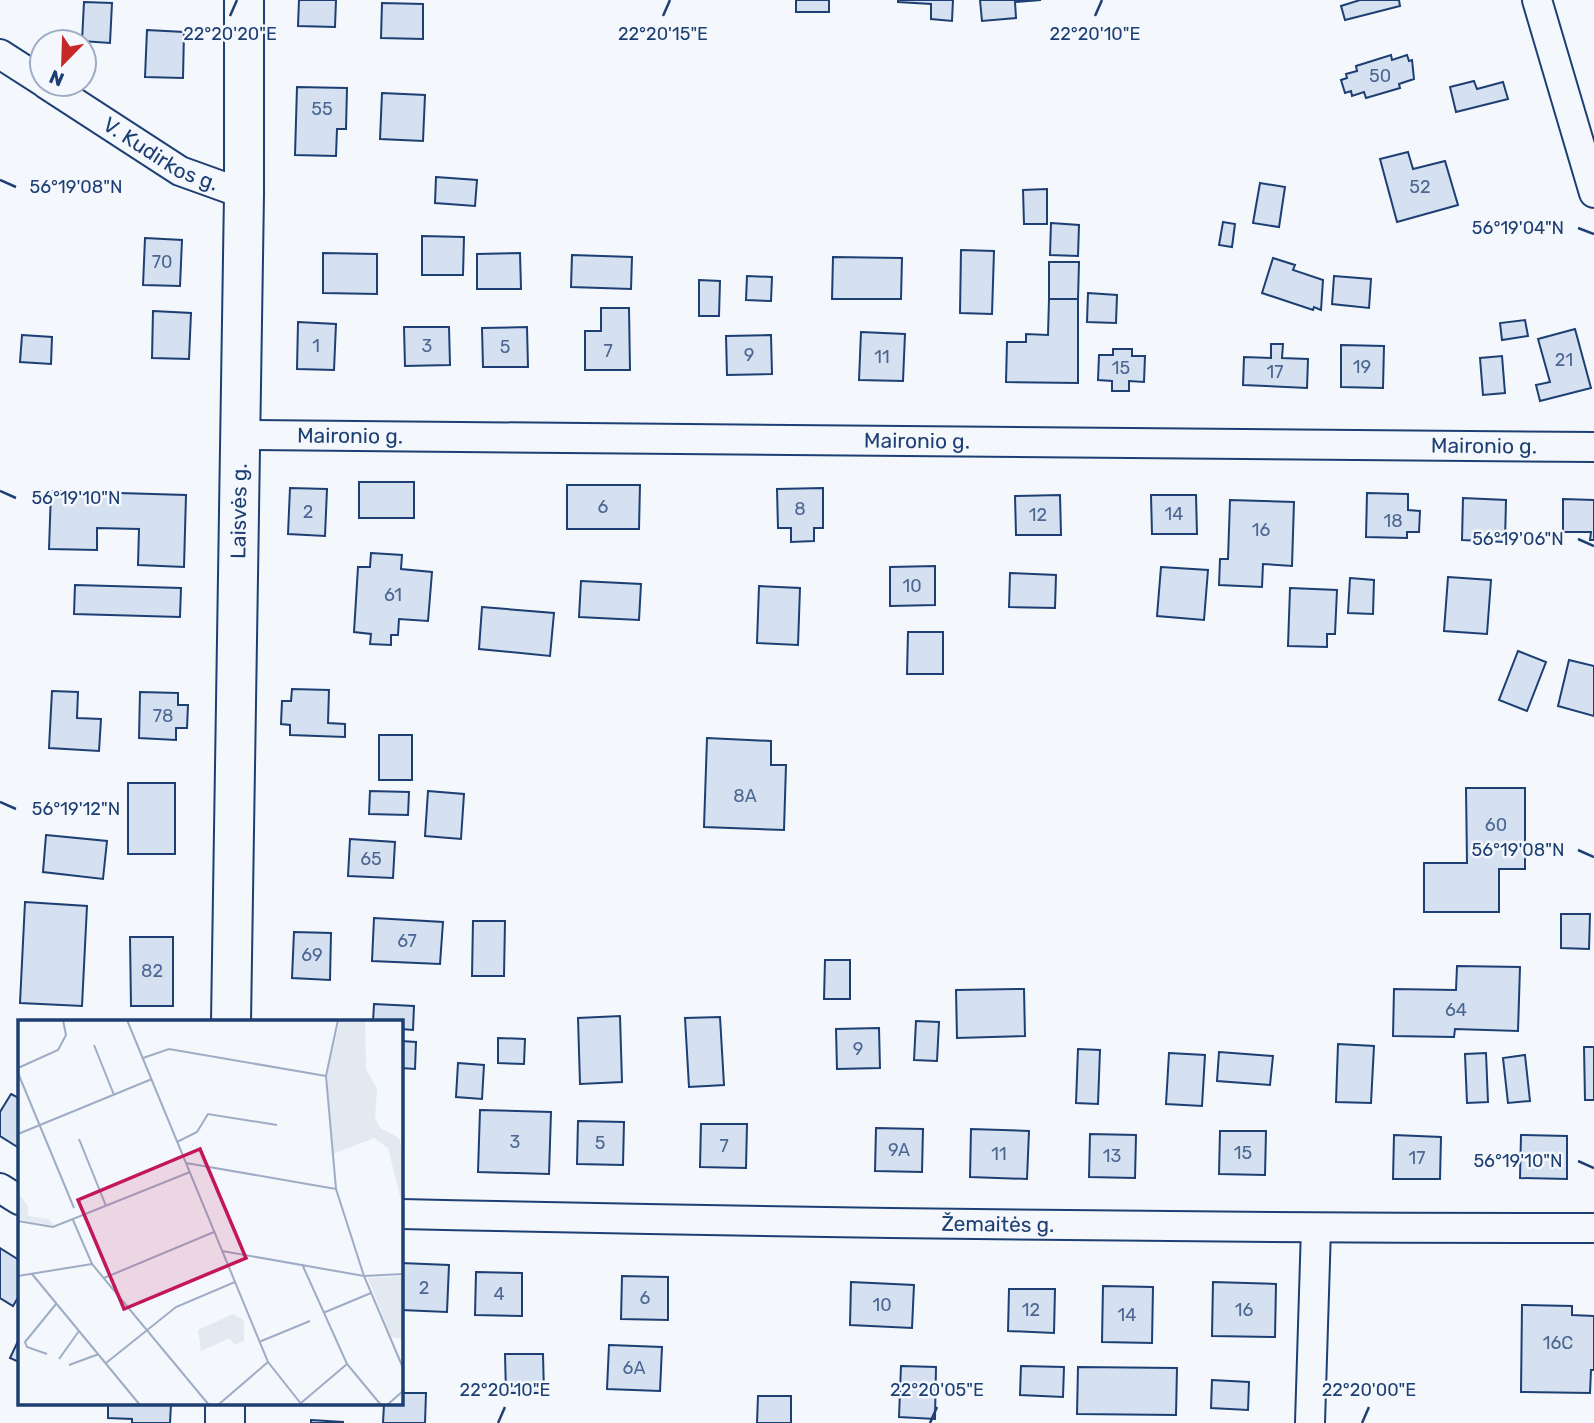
<svg xmlns="http://www.w3.org/2000/svg" width="1594" height="1423" viewBox="0 0 1594 1423" font-family="Rubik,sans-serif">
<style>
.building{fill:#d5e0f0;stroke:#1d3f73;stroke-width:2}
.lines{fill:none;stroke-linecap:round;stroke-linejoin:round}
.street-casing{stroke:#1d3f73;stroke-width:32}
.primary-casing{stroke:#1d3f73;stroke-width:42}
.street{stroke:#f4f7fb;stroke-width:28}
.primary{stroke:#f4f7fb;stroke-width:38}
.ticks{fill:none;stroke:#1d3f73;stroke-width:2.5}
.labels{text-anchor:middle;stroke-width:5;stroke-linejoin:round;paint-order:stroke}
.number-label{font-size:18px;fill:#4b6792}
.street-label{font-size:21px;fill:#1d3f73;stroke:#f4f7fb}
.inset-road{fill:none;stroke:#9eadc5;stroke-width:2}
.view{fill:#c2185b;fill-opacity:0.15;stroke:#c2185b;stroke-width:3.5}
.inset-edge{fill:none;stroke:#1d3f73;stroke-width:3.5}
.ticks-label{font-size:18px;text-anchor:middle;fill:#1d3f73;stroke:#f4f7fb;stroke-width:5;stroke-linejoin:round;paint-order:stroke}
</style>
<rect width="100%" height="100%" fill="#f4f7fb"/>
<!-- building -->
<path class="building" d="M299,0H336L335,27L298,26Z
M796,0H829V12H796Z
M898,0H953L952,21L931,19V4L898,2Z
M980,0H1041L1015,2L1016,18L982,21Z
M1360,0H1399L1400,6L1345,20L1341,6Z
M84,2L112,3L110,43L82,41Z
M382,3L423,4V39L381,38Z
M147,30L184,32L183,78L145,77Z
M1391,55L1392,60L1407,55L1409,61L1412,60L1414,79L1399,84L1400,88L1366,98L1364,92L1352,96L1351,91L1345,93L1341,80L1347,78L1346,74L1357,71L1356,66Z
M1474,81L1477,89L1503,82L1508,99L1456,112L1450,87Z
M297,87L347,88L346,129H337L336,156L295,155Z
M382,93L425,95L423,141L380,139Z
M1408,152L1413,169L1445,161L1458,205L1397,222L1380,159Z
M436,177L477,180L475,206L435,203Z
M1260,183L1285,187L1279,227L1253,223Z
M1047,189V224H1024L1023,190Z
M1223,222L1235,224L1232,247L1219,245Z
M1051,223L1079,225L1078,256L1050,255Z
M422,236L464,237L463,275H422Z
M145,238L182,240L180,286L143,285Z
M961,250L994,251L992,314L960,313Z
M323,253L377,254V294L323,293Z
M520,253L521,289H477V254Z
M572,255L632,257L631,289L571,287Z
M833,257L902,258L901,299H832Z
M1273,258L1295,265L1293,270L1323,280L1321,310L1314,307L1313,310L1262,293Z
M1049,262H1079L1078,299H1049Z
M747,276L772,277L771,301L746,300Z
M1334,276L1371,279L1369,308L1332,304Z
M699,280L720,281L719,316H699Z
M1088,293L1117,295L1116,323L1087,322Z
M1049,299H1078V383L1006,382L1007,342H1026V334L1048,335Z
M601,308H629L630,370H585V331H601Z
M153,311L191,313L189,359L152,358Z
M1525,320L1528,336L1502,340L1500,323Z
M298,322L336,324L334,370L297,369Z
M404,327H449L450,365L405,366Z
M527,327L528,367H483L482,328Z
M1575,329L1591,388L1540,401L1536,385L1550,382L1538,339Z
M861,332L905,334L903,381L859,380Z
M22,335L52,337L51,364L20,362Z
M771,335L772,374L727,375L726,336Z
M1271,344H1283L1282,358L1308,359L1307,388L1243,385L1244,357L1271,358Z
M1341,345L1384,346L1383,388L1341,387Z
M1113,349H1132V356H1145L1144,382L1129,381V391H1112V381L1098,380L1099,355H1113Z
M1502,356L1505,393L1483,395L1480,358Z
M359,482H414V518H359Z
M567,485H640L639,529H567Z
M290,488L327,489L325,536L288,534Z
M823,488V528H814V541L791,542V528H778L777,489Z
M51,491L186,495L184,567L138,565L139,529L97,528V550L49,549Z
M1367,493L1408,494V510L1420,511L1419,532H1407V538L1366,537Z
M1060,495L1061,535H1016L1015,496Z
M1151,495H1196L1197,534H1152Z
M1463,498L1506,500L1505,542L1462,540Z
M1563,499L1594,500V540H1590L1591,532H1563Z
M1230,500L1294,502L1292,566L1263,564L1262,587L1219,585L1220,559H1228Z
M371,553L402,555L401,569L432,572L428,621L399,619L398,635H391V645L370,644L371,634L354,632L358,567H370Z
M935,566V605L890,606V567Z
M1161,567L1208,570L1204,620L1157,616Z
M1010,573L1056,575L1055,608L1009,607Z
M1448,577L1491,580L1487,634L1444,631Z
M1350,578L1374,580L1373,614L1348,613Z
M581,581L641,584L639,620L579,617Z
M75,585L181,588L180,617L74,614Z
M759,586L800,588L798,645L757,643Z
M1290,588L1337,590L1335,634H1327V647L1288,646Z
M482,607L554,613L550,656L479,649Z
M908,632H943V674H907Z
M1518,651L1546,662L1527,711L1499,700Z
M1569,660L1594,666V716L1558,706Z
M292,689L329,690L328,723L345,724V737L290,735V725L281,724L282,701H291Z
M52,691L78,692L77,718L101,719L99,751L49,748Z
M140,692L178,693V705H188L187,728H176V740L139,738Z
M379,735H412V780H379Z
M707,738L771,741V765H786L784,830L704,827Z
M128,783H175V854H128Z
M1466,788H1525V869H1499V912H1424V863H1467Z
M370,791L409,792L408,815L369,814Z
M428,791L464,794L461,839L425,836Z
M46,835L107,841L103,879L43,872Z
M350,839L395,842L393,878L348,876Z
M25,902L87,906L82,1006L20,1003Z
M1561,914H1590L1589,949L1561,948Z
M374,918L443,922L440,964L372,961Z
M473,921H505L504,976H472Z
M294,932L331,933L330,980L292,978Z
M130,937H173V1006H131Z
M825,960H850V999H824Z
M1457,966L1520,967L1518,1031L1455,1029L1454,1037L1393,1036L1394,989L1456,990Z
M1024,989L1025,1036L957,1038L956,990Z
M374,1004L414,1006L413,1030L401,1029V1022H373Z
M620,1016L622,1082L580,1084L578,1018Z
M720,1017L724,1085L689,1087L685,1018Z
M916,1021L939,1022L937,1061L914,1060Z
M879,1028L880,1068L837,1069L836,1029Z
M498,1038L525,1039L524,1064L498,1063Z
M401,1041L416,1042L415,1069L401,1068Z
M1338,1044L1374,1046L1371,1103L1336,1102Z
M1584,1047H1594V1100H1585Z
M1078,1049L1100,1050L1098,1104L1076,1103Z
M1219,1052L1273,1056L1270,1085L1217,1081Z
M1169,1053L1205,1055L1202,1106L1166,1104Z
M1486,1053L1488,1102L1467,1103L1465,1054Z
M1525,1055L1530,1101L1508,1103L1503,1058Z
M458,1063L484,1065L482,1099L456,1097Z
M11,1094L19,1098V1148L0,1136V1112Z
M480,1110L551,1112L549,1174L478,1172Z
M578,1121L624,1122L623,1165L577,1164Z
M701,1124H747L746,1168L700,1167Z
M876,1128L923,1129L922,1172L875,1171Z
M971,1129L1029,1131L1027,1179L970,1177Z
M1220,1131H1266L1265,1175L1219,1174Z
M1090,1134L1136,1135L1135,1178L1089,1177Z
M1394,1135L1441,1137L1440,1179H1393Z
M1521,1135L1567,1136V1179L1520,1178Z
M0,1248L19,1260V1296L13,1306L0,1298Z
M401,1263L449,1265L447,1312L401,1310Z
M476,1272L522,1273V1316L475,1315Z
M622,1276L668,1277V1320L621,1319Z
M851,1282L914,1285L912,1328L850,1325Z
M1213,1282L1276,1284L1275,1337L1212,1336Z
M1103,1286L1153,1287L1152,1343L1102,1342Z
M1009,1289H1055L1054,1333L1008,1331Z
M1522,1305L1572,1306V1315L1594,1316V1370H1591L1590,1393L1521,1392Z
M19,1339V1362L10,1358Z
M609,1345L662,1347L660,1391L607,1389Z
M505,1354H543L544,1393H506Z
M901,1366L936,1367L935,1419L899,1417Z
M1021,1366L1064,1367L1063,1397L1020,1395Z
M1078,1367L1177,1368L1176,1415L1077,1414Z
M1212,1380L1249,1382L1248,1410L1211,1408Z
M401,1393H426L425,1423H383L384,1404H401Z
M758,1396H791V1423H757Z
M108,1404H171L170,1423H132V1419L108,1418Z
M311,1420L343,1422V1423H311Z"/>
<g class="lines">
<!-- street casing -->
<g class="street-casing">
<g id="street">
<path d="M1537,0L1594,193"/>
<path d="M0,54L42,81"/>
<path id="s1" d="M46,84L180,171L244,194"/>
<path id="s2" d="M240,435L1594,447"/>
<path d="M0,1188L19,1200"/>
<path id="s3" d="M401,1214C798,1223 1196,1228 1594,1228"/>
<path d="M1310,1423L1316,1228"/>
</g>
</g>
<!-- primary casing -->
<g class="primary-casing">
<g id="primary">
<path id="s4" d="M231,1022L244,194V0"/>
<path d="M225,1423V1404"/>
</g>
</g>
<!-- street -->
<use href="#street" class="street"/>
<!-- primary -->
<use href="#primary" class="primary"/>
</g>
<!-- ticks -->
<path class="ticks" d="M230,16L237,0M663,16L670,0M1095,16L1102,0M0,180L16,187M1578,228L1594,234M0,491L16,498M1578,539L1594,546M0,802L16,809M1578,850L1594,857M1578,1161L1594,1168M498,1423L505,1407M930,1423L937,1407M1362,1423L1369,1407"/>
<g class="labels">
<!-- number labels -->
<g class="number-label">
<text x="1380" y="82">50</text>
<text x="322" y="115">55</text>
<text x="1420" y="193">52</text>
<text x="162" y="268">70</text>
<text x="316" y="352">1</text>
<text x="427" y="352">3</text>
<text x="505" y="353">5</text>
<text x="608" y="357">7</text>
<text x="749" y="361">9</text>
<text x="882" y="363">11</text>
<text x="1564" y="366">21</text>
<text x="1362" y="373">19</text>
<text x="1121" y="374">15</text>
<text x="1275" y="378">17</text>
<text x="603" y="513">6</text>
<text x="800" y="515">8</text>
<text x="308" y="518">2</text>
<text x="1174" y="520">14</text>
<text x="1038" y="521">12</text>
<text x="1393" y="527">18</text>
<text x="1261" y="536">16</text>
<text x="912" y="592">10</text>
<text x="393" y="601">61</text>
<text x="163" y="722">78</text>
<text x="745" y="802">8A</text>
<text x="1496" y="831">60</text>
<text x="371" y="865">65</text>
<text x="407" y="947">67</text>
<text x="312" y="961">69</text>
<text x="152" y="977">82</text>
<text x="1456" y="1016">64</text>
<text x="858" y="1055">9</text>
<text x="515" y="1148">3</text>
<text x="600" y="1149">5</text>
<text x="724" y="1152">7</text>
<text x="899" y="1156">9A</text>
<text x="1243" y="1159">15</text>
<text x="999" y="1160">11</text>
<text x="1112" y="1162">13</text>
<text x="1417" y="1164">17</text>
<text x="424" y="1294">2</text>
<text x="499" y="1300">4</text>
<text x="645" y="1304">6</text>
<text x="882" y="1311">10</text>
<text x="1031" y="1316">12</text>
<text x="1244" y="1316">16</text>
<text x="1127" y="1321">14</text>
<text x="1558" y="1349">16C</text>
<text x="634" y="1374">6A</text>
</g>
<!-- street labels -->
<g class="street-label">
<text dy="7" stroke="none"><textPath href="#s1" startOffset="135">V. Kudirkos g.</textPath></text>
<text dy="7" stroke="none"><textPath href="#s2" startOffset="110">Maironio g.</textPath></text>
<text dy="7" stroke="none"><textPath href="#s2" startOffset="677">Maironio g.</textPath></text>
<text dy="7" stroke="none"><textPath href="#s2" startOffset="1244">Maironio g.</textPath></text>
<text dy="7" stroke="none"><textPath href="#s4" startOffset="511">Laisvės g.</textPath></text>
<text dy="7" stroke="none"><textPath href="#s3" startOffset="597">Žemaitės g.</textPath></text>
</g>
</g>
<!-- overview -->
<g transform="translate(18 1020)">
<rect width="385" height="385" fill="#f4f7fb"/>
<path d="M322,0H347L348,49L359,69L357,97L362,108L381,118L385,135V188L370,128L356,118L315,134L309,55ZM0,173L10,186V196L30,199L37,206L0,199ZM385,256V319L373,317L350,258ZM215,294L226,300V321L216,325L212,318L183,331L180,310Z" fill="#e3e9f0"/>
<path class="inset-road" d="M109,0L250,342L284,385M320,0L308,56L318,169L346,256L385,348M76,25L96,75M125,38L151,29L308,56M0,48L40,30L48,15L45,0M0,53L56,188M0,114L134,59M61,119L88,186M159,122L179,112L190,94L259,105M168,143L318,169M55,200L74,244L191,385M0,201L35,207L172,152M204,231L346,256L385,254M284,244L329,344L363,385M14,254L122,385M0,256L74,244M86,258L196,212M305,293L353,273M241,322L292,301M29,334L9,327L7,322L38,284M41,339L61,311M88,343L158,287L217,262M51,345L81,334M283,383L329,344M200,385L250,342M369,385L385,371"/>
<path class="view" d="M182,129L228,238L106,289L60,180Z"/>
<rect width="385" height="385" class="inset-edge"/>
</g>
<g class="ticks-label">
<text x="230" y="40">22°20'20"E</text>
<text x="663" y="40">22°20'15"E</text>
<text x="1095" y="40">22°20'10"E</text>
<text x="76" y="193">56°19'08"N</text>
<text x="1518" y="234">56°19'04"N</text>
<text x="76" y="504">56°19'10"N</text>
<text x="1518" y="545">56°19'06"N</text>
<text x="76" y="815">56°19'12"N</text>
<text x="1518" y="856">56°19'08"N</text>
<text x="1518" y="1167">56°19'10"N</text>
<text x="505" y="1396">22°20'10"E</text>
<text x="937" y="1396">22°20'05"E</text>
<text x="1369" y="1396">22°20'00"E</text>
</g>
<!-- north arrow -->
<g transform="translate(63 63) rotate(203)"><circle r="33" fill="#f4f7fb" stroke="#9eadc5" stroke-width="2"/>
<path d="M0-5L12 26L0 18L-12 26Z" fill="#c62828"/>
<text y="-10" font-size="19" font-weight="bold" text-anchor="middle" fill="#1d3f73">N</text>
</g>
</svg>
